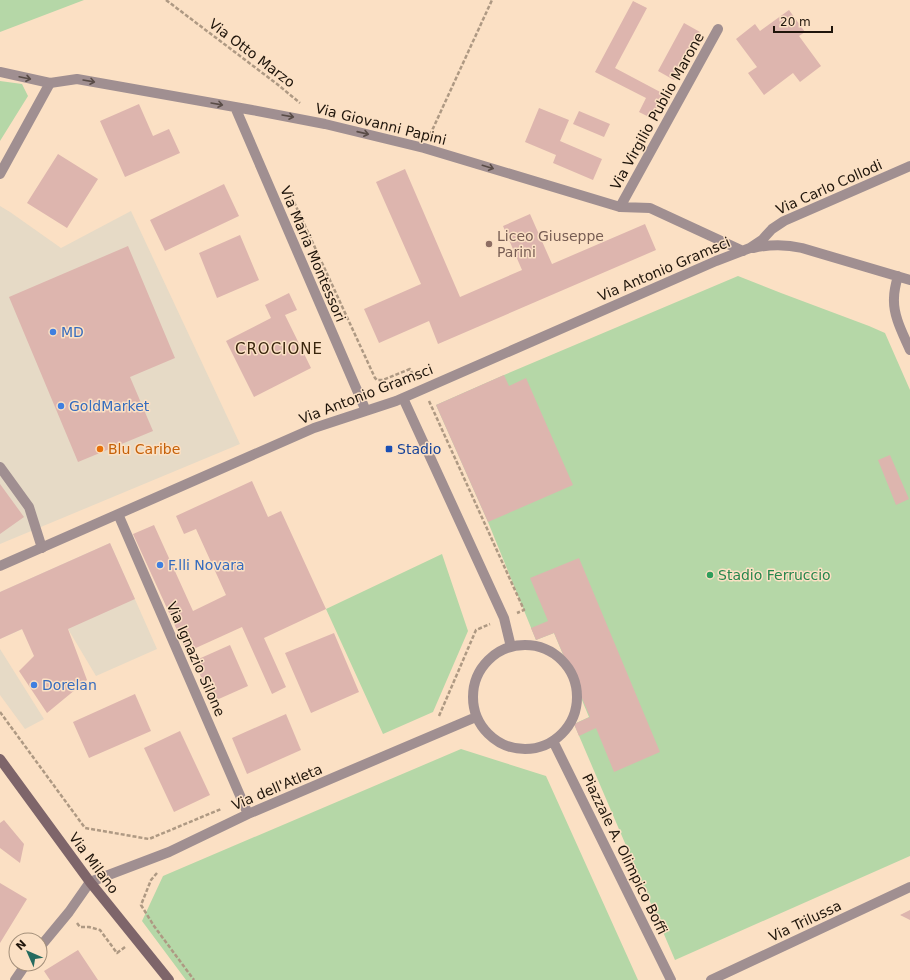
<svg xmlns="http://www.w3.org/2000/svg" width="910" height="980" viewBox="0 0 910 980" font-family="'DejaVu Sans',sans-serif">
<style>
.commercial{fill:#e6dac6}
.green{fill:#b5d7a7}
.building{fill:#ddb5ae}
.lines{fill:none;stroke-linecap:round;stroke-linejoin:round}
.path{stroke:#ae9983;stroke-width:2.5;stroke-dasharray:4 2;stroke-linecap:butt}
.lane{stroke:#a08f91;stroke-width:10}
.street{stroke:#a08f91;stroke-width:10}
.secondary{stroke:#7e656a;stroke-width:10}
.oneway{stroke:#594c47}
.education-dot{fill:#8d6e63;stroke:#fbe0c4;stroke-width:1.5}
.shop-dot{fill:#3f7fe0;stroke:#fbe0c4;stroke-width:1.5}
.food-dot{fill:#e8710a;stroke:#fbe0c4;stroke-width:1.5}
.transit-dot{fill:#1a4fb4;stroke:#fbe0c4;stroke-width:1.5}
.leisure-dot{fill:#2e9e5b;stroke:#fbe0c4;stroke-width:1.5}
.labels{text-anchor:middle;stroke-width:3;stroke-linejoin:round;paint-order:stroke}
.street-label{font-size:14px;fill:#1f150b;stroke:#fbe0c4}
.education-label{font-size:14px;fill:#785e54;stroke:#fbe0c4;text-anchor:start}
.shop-label{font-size:14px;fill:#366cbe;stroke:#fbe0c4;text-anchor:start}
.food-label{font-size:14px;fill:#c56008;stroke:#fbe0c4;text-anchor:start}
.transit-label{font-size:14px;fill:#164399;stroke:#fbe0c4;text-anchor:start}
.leisure-label{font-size:14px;fill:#27864d;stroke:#fbe0c4;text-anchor:start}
.neighbourhood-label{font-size:15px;letter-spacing:1px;fill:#39250d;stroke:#fbe0c4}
</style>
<rect width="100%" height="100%" fill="#fbe0c4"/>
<!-- commercial -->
<path class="commercial" d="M0,206L10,212L61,248L131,211L240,444L0,544Z
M110,543L157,649L96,676L68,629L61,612L0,639V592Z
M0,649L44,719L25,729L0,695Z"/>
<!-- green -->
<path class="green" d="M0,0H84L0,32Z
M0,81L22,84L28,96L0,141Z
M738,276L781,293L869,326L885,333L910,390V856L675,960L574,724L589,717L554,633L536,640L488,522L436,405L504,375Z
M442,554L468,631L433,712L383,734L326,609Z
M461,749L546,776L638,980H186L142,921L163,876Z"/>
<!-- building -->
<path class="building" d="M633,1L647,8L615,68L664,94L651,118L639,112L646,98L595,72Z
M789,10L805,32L799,36L821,66L800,82L793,73L764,95L748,73L757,67L736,39L755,24L760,31Z
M684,23L700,32L674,80L658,71Z
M139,104L153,136L169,129L180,153L125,177L100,121Z
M539,108L569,120L560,141L602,159L593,180L553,163L556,155L525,142Z
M579,111L610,124L604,137L573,124Z
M58,154L98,179L67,228L27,203Z
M405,169L460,297L522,270L503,226L530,214L552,264L645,224L656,250L438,344L429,321L379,343L364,309L421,284L376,182Z
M224,184L239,216L165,251L150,220Z
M240,235L259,280L217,298L199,253Z
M128,246L175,358L130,377L153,431L78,462L9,297Z
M289,293L297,310L285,315L311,368L254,397L226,341L271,318L265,305Z
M504,375L509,386L526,378L573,485L488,522L436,405Z
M890,455L909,499L896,505L878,460Z
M252,481L268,517L281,511L326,609L264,638L286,687L272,694L242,627L187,652L133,534L154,525L193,611L226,595L196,529L184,534L176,516Z
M0,484L24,517L0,534Z
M110,543L135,599L68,629L87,680L47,713L19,671L34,656L22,629L0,639V592Z
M579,558L660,752L614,772L596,728L579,736L574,724L590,717L554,633L536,640L531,628L548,621L530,578Z
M334,633L359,692L311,713L285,653Z
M230,645L248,686L212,702L194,661Z
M135,694L151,731L89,758L73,722Z
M286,714L301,750L247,774L232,738Z
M180,731L210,795L174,812L144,748Z
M4,820L24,844L20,863L0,848V823Z
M0,883L27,899L0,943Z
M910,910V920L900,915Z
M78,950L98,980H50L44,971Z"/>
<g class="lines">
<!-- path -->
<path class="path" d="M166,0L277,84L300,103
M430,135L492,0
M294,202L375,378L377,380H383L410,369L415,378
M429,401L524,610L517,613
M0,712L85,828L149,839L221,809
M439,716L476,630L490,624
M157,873L151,880L141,905L154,926L194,980
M77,923L80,927H89L100,930L117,953L125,947"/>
<!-- lane -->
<path class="lane" d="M0,174L50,83
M0,467L29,507L42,548"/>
<!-- street -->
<path class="street" d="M0,72L50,83L77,79L235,107L252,110L325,124L424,148L620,207L650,208L743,251
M235,107L366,411
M620,207L718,29
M753,248C771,244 785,244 802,248L910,280
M898,276C896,283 894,291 894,298C893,316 903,334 910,350
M403,398L504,618L511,647
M118,514L248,814
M0,566L314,428L396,401L716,261L750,248L762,240L772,229L784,221L910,166
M473 697a52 52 0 1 1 104 0a52 52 0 1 1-104 0Z
M553,741L671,980
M40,947L69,912L90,882L169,852L248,814L476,717
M15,980L26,964
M711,980L910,887"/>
<!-- secondary -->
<path class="secondary" d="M0,759L90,882L169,980"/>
</g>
<!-- one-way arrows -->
<defs><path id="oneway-shaft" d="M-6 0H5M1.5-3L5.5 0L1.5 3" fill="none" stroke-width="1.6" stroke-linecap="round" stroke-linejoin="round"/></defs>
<g class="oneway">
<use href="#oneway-shaft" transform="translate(25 78) rotate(12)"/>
<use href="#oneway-shaft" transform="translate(89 81) rotate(10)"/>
<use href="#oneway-shaft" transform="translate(217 104) rotate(10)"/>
<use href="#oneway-shaft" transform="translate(288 116) rotate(10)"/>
<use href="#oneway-shaft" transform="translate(363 133) rotate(13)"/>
<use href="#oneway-shaft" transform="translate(488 167) rotate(17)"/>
</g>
<!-- markers -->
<circle class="education-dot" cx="489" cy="244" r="4"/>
<g class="shop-dot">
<circle cx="53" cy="332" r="4"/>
<circle cx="61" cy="406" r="4"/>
<circle cx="160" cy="565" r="4"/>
<circle cx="34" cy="685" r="4"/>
</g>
<circle class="food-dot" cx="100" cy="449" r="4"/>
<rect class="transit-dot" x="385" y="445" width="8" height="8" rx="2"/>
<circle class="leisure-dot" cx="710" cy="575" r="4"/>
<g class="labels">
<!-- street labels -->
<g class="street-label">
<text transform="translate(252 53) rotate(37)" y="5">Via Otto Marzo</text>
<text transform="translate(657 111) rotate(-61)" y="5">Via Virgilio Publio Marone</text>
<text transform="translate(381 124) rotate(14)" y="5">Via Giovanni Papini</text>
<text transform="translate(829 187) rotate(-24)" y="5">Via Carlo Collodi</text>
<text transform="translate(313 254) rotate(67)" y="5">Via Maria Montessori</text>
<text transform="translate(664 269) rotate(-23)" y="5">Via Antonio Gramsci</text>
<text transform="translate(366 394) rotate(-21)" y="5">Via Antonio Gramsci</text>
<text transform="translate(196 659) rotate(66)" y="5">Via Ignazio Silone</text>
<text transform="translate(277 787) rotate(-23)" y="5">Via dell'Atleta</text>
<text transform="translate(625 854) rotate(64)" y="5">Piazzale A. Olimpico Boffi</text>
<text transform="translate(94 863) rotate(53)" y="5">Via Milano</text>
<text transform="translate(805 921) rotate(-25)" y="5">Via Trilussa</text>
</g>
<!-- education labels -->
<g class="education-label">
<text x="497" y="241">Liceo Giuseppe<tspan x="497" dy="16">Parini</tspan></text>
</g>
<!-- shop labels -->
<g class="shop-label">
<text x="61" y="337">MD</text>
<text x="69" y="411">GoldMarket</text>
<text x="168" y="570">F.lli Novara</text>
<text x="42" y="690">Dorelan</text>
</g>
<!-- food labels -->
<g class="food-label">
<text x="108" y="454">Blu Caribe</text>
</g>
<!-- transit labels -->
<g class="transit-label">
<text x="397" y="454">Stadio</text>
</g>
<!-- leisure labels -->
<g class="leisure-label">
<text x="718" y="580">Stadio Ferruccio</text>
</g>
<!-- neighbourhood labels -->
<g class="neighbourhood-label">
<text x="279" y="354">CROCIONE</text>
</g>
</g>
<!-- north arrow -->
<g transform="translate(28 952) rotate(315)"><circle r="19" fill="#fbe0c4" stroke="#a38f7a"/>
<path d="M0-3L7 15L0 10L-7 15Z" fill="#256b5f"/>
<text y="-6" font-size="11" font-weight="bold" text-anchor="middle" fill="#1f150b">N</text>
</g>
<!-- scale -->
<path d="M774 26v6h58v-6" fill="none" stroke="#1f150b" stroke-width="2"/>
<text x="780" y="26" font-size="12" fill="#1f150b" stroke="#fbe0c4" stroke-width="3" paint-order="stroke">20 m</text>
</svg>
